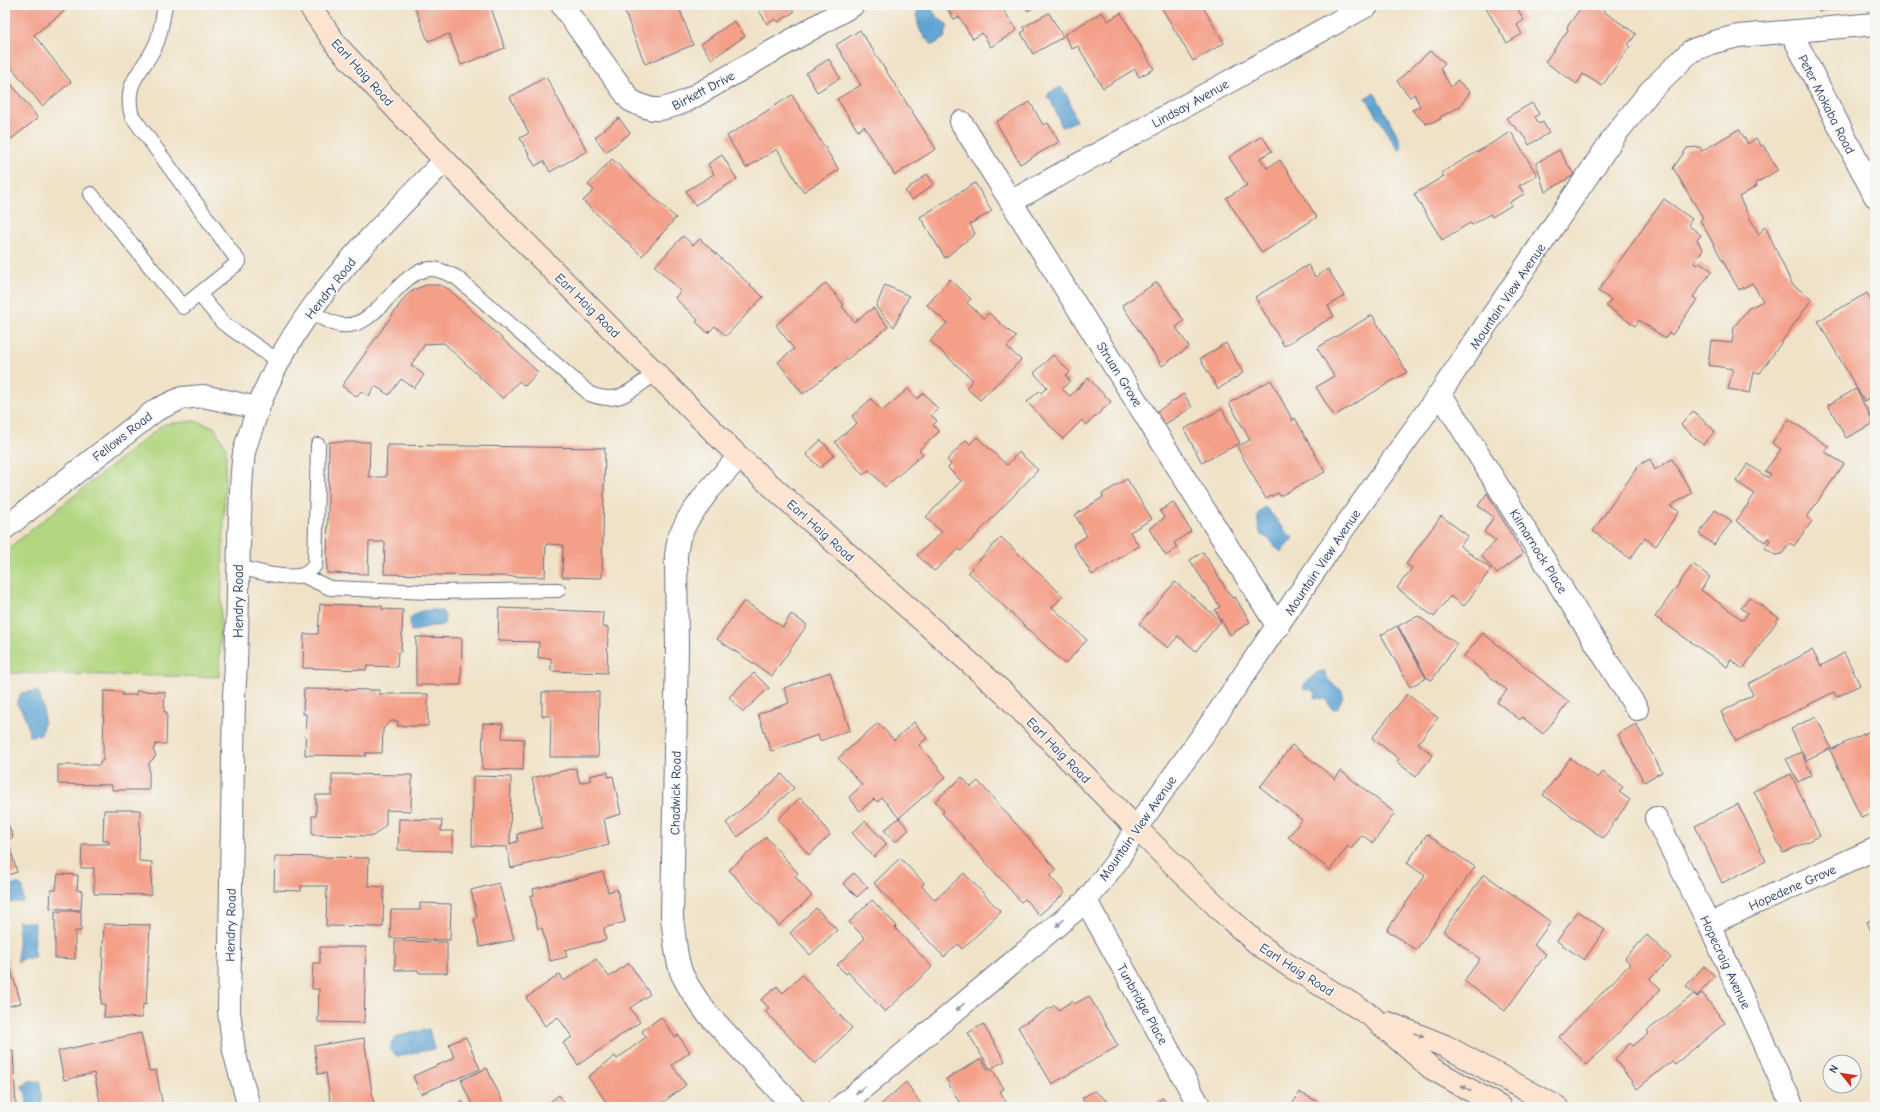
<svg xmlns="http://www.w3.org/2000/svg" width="1880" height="1112" viewBox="0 0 1880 1112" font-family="'Comic Neue',sans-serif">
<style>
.green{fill:#b1d67f;stroke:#66826e}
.water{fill:#5ba3d2;stroke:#3b6998}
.building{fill:#f49f88}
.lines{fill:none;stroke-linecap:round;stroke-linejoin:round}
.lane-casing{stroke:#666e83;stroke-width:16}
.street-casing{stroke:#666e83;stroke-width:24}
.secondary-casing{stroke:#666e83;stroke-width:24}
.lane{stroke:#fff;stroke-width:14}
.street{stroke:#fff;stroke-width:22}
.secondary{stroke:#fde4d0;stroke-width:22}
.oneway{fill:#8d97ae}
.oneway2{fill:#8c8a97}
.labels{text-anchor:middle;stroke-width:3.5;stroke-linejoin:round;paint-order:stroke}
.street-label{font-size:13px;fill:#1b2f5e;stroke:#f6f6f2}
</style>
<rect width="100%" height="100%" fill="#f6f6f2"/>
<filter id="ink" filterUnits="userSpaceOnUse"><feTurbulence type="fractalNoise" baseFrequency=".025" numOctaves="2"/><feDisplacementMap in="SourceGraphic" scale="8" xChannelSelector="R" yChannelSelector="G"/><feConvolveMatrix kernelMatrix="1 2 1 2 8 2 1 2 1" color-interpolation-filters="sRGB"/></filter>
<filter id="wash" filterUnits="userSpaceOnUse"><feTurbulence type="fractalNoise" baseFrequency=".012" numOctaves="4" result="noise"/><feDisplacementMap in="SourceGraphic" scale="16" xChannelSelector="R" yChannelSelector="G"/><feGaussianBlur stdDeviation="0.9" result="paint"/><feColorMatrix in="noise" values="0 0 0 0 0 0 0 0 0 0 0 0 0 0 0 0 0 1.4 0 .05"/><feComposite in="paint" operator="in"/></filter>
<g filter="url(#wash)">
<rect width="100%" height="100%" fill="#f0e2c7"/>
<!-- green -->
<path class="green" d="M195,421L214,427L226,448L219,677L5,673V551L164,424Z"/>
<!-- water -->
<path class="water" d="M929,5L937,17L948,25L944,38L933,45C920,34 917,28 917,10Z
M1061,87L1068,97L1076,121L1062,127L1051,100L1047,98L1049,93Z
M1374,92L1399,138L1402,147L1399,151L1366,98Z
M1265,507C1276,517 1281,529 1293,538L1281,552C1273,546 1271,538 1261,535C1258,525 1254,513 1265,507Z
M433,610L442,611L445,616L444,624C438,627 433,625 428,627C421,629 418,631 411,631L410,619C417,611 423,610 433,610Z
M1324,671L1329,681L1342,691L1343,696L1337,709H1332L1326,699L1315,698L1316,692L1309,689L1304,690V684L1318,672Z
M38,691C44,708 46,717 41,735L29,736C28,724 25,714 17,704L21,693Z
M19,884L23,887V902H5V886Z
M18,921L35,923L34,958H24L18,962Z
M429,1029L434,1049L397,1056L391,1051V1043L398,1036Z
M29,1081H40L42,1107H27L26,1093L21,1087Z"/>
<g id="blocks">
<!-- building -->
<path class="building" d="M5,5H72L34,35L71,82L42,106L5,59Z
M414,5H490L505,48L461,65L449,34L428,41Z
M622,5H693L680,10L693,45L645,64Z
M756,5H790L794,12L778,22L776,19L767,24Z
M945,5H1000L1017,30L991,47L982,33L973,39L959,17L954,19Z
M1024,5H1037L1028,11Z
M1160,5H1202L1224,43L1193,61Z
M1484,5H1515L1524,20L1517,25L1522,34L1507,43Z
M1583,5H1608L1603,11L1636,34L1628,45L1630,46L1602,86L1583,74L1577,84L1545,62L1568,30L1567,27Z
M1818,5H1843L1844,8L1819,11Z
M1102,12L1108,21L1121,13L1154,69L1139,77L1135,69L1103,88L1078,46L1072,49L1064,35Z
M1049,13L1063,37L1033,54L1021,33L1026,30L1023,27Z
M734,21L745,36L712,59L701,44Z
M860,30L936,149L895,175L864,126L858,131L837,99L861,85L836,45Z
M1430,51L1445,63L1440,68L1451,87L1457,80L1470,92L1459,107L1440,117L1441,119L1426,124L1412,110L1420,106L1414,94L1410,97L1397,81Z
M829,59L840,78L817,92L806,73Z
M5,76L38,118L5,144Z
M546,77L587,151L550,172L544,161L535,166L520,138L529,133L510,97Z
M792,95L839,170L803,192L777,149L746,168L727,136Z
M1030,102L1043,125L1048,123L1059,142L1020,164L996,122Z
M1532,103L1539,114L1535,117L1539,124L1543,122L1549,133L1529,145L1526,138L1506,118Z
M619,118L630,133L606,152L595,137Z
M1739,129L1748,144L1756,138L1761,146L1763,145L1778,170L1755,184L1757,186L1739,197L1759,235L1765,226L1792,284L1812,299L1760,373L1754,372L1750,393L1728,389L1733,369L1708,365L1711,341L1732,343L1734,327L1748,309L1763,301L1752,283L1739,290L1700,220L1703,218L1673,168L1687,148L1700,147L1702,151Z
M1511,132L1537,175L1519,186L1524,194L1510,202L1512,205L1492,217L1490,214L1472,225L1470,223L1442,240L1414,194L1444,176L1441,173Z
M1262,136L1272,151L1260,158L1267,168L1280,160L1317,217L1262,253L1226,198L1247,185L1229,157Z
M1559,150L1574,175L1545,192L1536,163Z
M722,155L737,179L695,205L686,191L714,174L708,164Z
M612,159L676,218L642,256L583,201L594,190L588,185Z
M927,174L934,184L912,200L905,191Z
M975,183L992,211L970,224L975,234L945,258L920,217Z
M1664,199L1692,219L1688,225L1701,235L1697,240L1703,250L1694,263L1697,265L1700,262L1712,271L1693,297L1697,300L1672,335L1669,333L1665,338L1639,320L1635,326L1606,306L1611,300L1598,291Z
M683,236L693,245L700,239L763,297L726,336L715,326L708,333L696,322L698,320L675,298L681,291L655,266Z
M1308,265L1315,277L1328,269L1344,296L1328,306L1334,316L1284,346L1255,297Z
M950,279L971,299L967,303L984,318L989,313L1016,337L1007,347L1021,360L980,400L966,388L973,380L930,341L947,323L927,305Z
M1157,282L1184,321L1176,327L1189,347L1162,366L1122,305Z
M826,283L844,305L842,306L854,322L873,308L888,327L803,394L778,362L794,349L776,325Z
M426,285H439L449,289L538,372L525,386L519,381L503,399L444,343L425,344L411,365L424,375L414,388L401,379L389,395L375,386L369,396L361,391L357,397L342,386L405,297L413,290Z
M885,285L909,296L894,327L876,307Z
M1867,293L1875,307V395L1864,401L1818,321Z
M1372,315L1407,372L1334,416L1316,387L1334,376L1317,348Z
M1226,343L1243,373L1218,389L1200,359Z
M1053,355L1070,372L1066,376L1070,381L1062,389L1070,396L1088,378L1111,402L1086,425L1082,420L1063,439L1027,402L1039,391L1041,393L1047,387L1034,373Z
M1271,380L1293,421L1295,418L1325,472L1280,496L1278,493L1266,499L1237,447L1250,440L1229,403Z
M908,389L917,399L924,393L938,409L931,415L937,421L933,425L939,432L919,450L923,454L885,487L869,470L863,475L835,442L857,423L852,416L871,399L882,411Z
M1856,389L1874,423L1846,438L1828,405Z
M1184,394L1192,407L1164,425L1156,412Z
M1222,409L1240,443L1202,463L1184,429Z
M1693,411L1715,431L1703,445L1681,425Z
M1789,419L1829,447L1825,452L1844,464L1807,517L1812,521L1794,546L1790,543L1782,554L1775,555L1765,548L1770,540L1768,538L1765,542L1736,521L1755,494L1736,481L1748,464L1768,478L1771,474L1765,471L1781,449L1772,443Z
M977,437L1007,465L1019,452L1038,470L961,551L959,549L934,571L917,555L942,532L926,517L961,481L948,468L951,464L947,460L966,440L970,444Z
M821,440L834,455L820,468L806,454Z
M329,442H370L369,477H386L387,445L605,448L602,578L562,577L563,545L546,544L545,577L384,574L385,542H369L368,574L327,573Z
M1650,459L1655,470L1672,459L1692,493L1670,506L1679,511L1656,546L1645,538L1630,559L1593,531L1639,465Z
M1127,479L1152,519L1130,532L1139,546L1092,575L1073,544L1087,536L1075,515L1103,497L1102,494Z
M1487,493L1523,554L1497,574L1481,555L1496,541L1484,532L1494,517L1478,506Z
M1173,502L1191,531L1174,543L1177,548L1166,556L1149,529L1164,518L1160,511Z
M1715,510L1732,521L1714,545L1699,534Z
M1441,516L1468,536L1460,546L1491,569L1464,606L1450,596L1434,617L1397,588L1412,568L1406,564Z
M1001,537L1063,596L1052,607L1087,640L1065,664L968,572Z
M1203,552L1232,598L1235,597L1250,622L1230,635L1215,610L1220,607L1190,560Z
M1693,564L1710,577L1701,590L1743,620L1748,613L1741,608L1749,597L1779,618L1743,669L1731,660L1727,667L1655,617Z
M1175,582L1221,621L1196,651L1178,636L1168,648L1139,624Z
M744,601L783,627L791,614L807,625L772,676L717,639Z
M320,604L382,606V609L403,610L401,652H398L397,667L367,666L366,670L303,668L304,634H318Z
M499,608L603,612L602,627H608L607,673L551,671V658H538L539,642L498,641Z
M1418,616L1457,644L1432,680L1427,678L1398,626Z
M1397,626L1426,678L1410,687L1381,635Z
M1483,633L1569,702L1543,734L1522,717L1520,720L1497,702L1507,690L1464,656Z
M416,637L462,638L461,685H416Z
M1812,650L1821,666L1844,653L1860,685L1837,697L1834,692L1736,741L1721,712L1753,695L1748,684Z
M830,672L850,730L820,741L818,735L771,751L758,714L789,703L784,688Z
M754,673L769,688L743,712L729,697Z
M304,689L379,690V694H428V726H398V721H391L383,729L382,753H365L366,756L305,755L306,714H303Z
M104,691L122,692V695H136V691L165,692L164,712H167L166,744H156L153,750L156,756L149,763V790H112V785L58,784V765H100V761H103Z
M542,692H599L598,757H550L551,716H542Z
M1407,694L1438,718L1418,743L1433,755L1416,777L1397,762L1399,759L1372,738Z
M1816,716L1831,748L1806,760L1791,729Z
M914,722L927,738L919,745L946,777L899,818L882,798L877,802L874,799L860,811L849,797L862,785L838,758L878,723L894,740Z
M483,723L503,724L502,738L524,739L523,770L482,769Z
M1636,724L1662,772L1644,782L1618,734Z
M1870,731L1875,742V811L1861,817L1830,750Z
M1292,745L1335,779L1341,771L1395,813L1373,843L1362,835L1351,849L1348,846L1330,870L1288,837L1302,820L1260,787Z
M1801,752L1812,775L1798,782L1786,759Z
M1570,758L1598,778L1603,772L1623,787L1619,792L1630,800L1603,838L1543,795Z
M576,768L580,783L591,780L589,776L608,772V777L613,776L621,814L604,819L609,845L511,868L507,847L472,846L473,776L511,777L510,844L518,841L517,834L543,828L532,778Z
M332,774L412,775L411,811L386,810V825L373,836L312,835V816H316V795H332Z
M782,774L794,788L738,837L726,823Z
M1791,774L1820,836L1783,853L1754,791Z
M962,777L971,787L978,781L1057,870L1050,876L1065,893L1039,915L1025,899L1021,902L942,813L944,811L935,801Z
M800,798L813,810L830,835L809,855L778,819Z
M1738,804L1766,861L1722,883L1695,826Z
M104,810H140L139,861L152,862L151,895L94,894V868H81L82,844H109V841H103Z
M5,817L13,837L8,840L17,872L5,876Z
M899,818L909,830L895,842L884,830Z
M399,819L442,820L441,831H453V851L398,850Z
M865,821L887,844L874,857L852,833Z
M1427,834L1475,867L1416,950L1387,930L1425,876L1407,863Z
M766,837L798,873L795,876L812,896L779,926L729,870Z
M275,856L369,858L368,886L384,887L383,927L326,926L327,886H301V891L274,890Z
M900,858L924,883L922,886L935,900L964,873L1001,912L962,949L958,944L944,957L874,883Z
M603,872L608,892L617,889L625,922L604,928L606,940L565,950L567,957L550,961L542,928L538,929L530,896L534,895L533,889Z
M854,873L868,887L857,897L843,883Z
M58,874L78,875L77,890L82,891L81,910L50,908L51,890H56Z
M1484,874L1551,922L1534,945L1546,954L1505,1011L1464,981L1480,959L1443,931Z
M499,883L514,940L480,947L474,920L477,916L471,890Z
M872,900L897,926L895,928L932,967L885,1012L848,972L846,974L837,965L865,938L849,922Z
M420,903L451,904L450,940L390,938L391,910H420Z
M816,908L837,930L810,955L790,933Z
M55,911H81V931H75V959L55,958Z
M1578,911L1605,930L1584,960L1557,941Z
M1875,918V939L1867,922Z
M104,924L150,925L146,1005L143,1004L142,1018L104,1017L105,1004H101Z
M1647,935L1671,958L1650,979L1661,989L1587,1065L1559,1037L1630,964L1625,958Z
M395,941L447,942V973H419L418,970H395Z
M320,947H366L364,1023L318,1022L319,989H312L313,963H320Z
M5,951L21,1003L5,1007Z
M596,959L609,977L629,963L650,994L630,1008L640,1022L578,1065L563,1043L572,1037L558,1017L545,1026L526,998L560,974L564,981Z
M1704,966L1715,976L1697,996L1686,986Z
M802,975L852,1028L815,1064L765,1011L769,1008L761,1000L777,986L783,993Z
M1702,993L1725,1023L1675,1064L1672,1061L1637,1089L1615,1059L1630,1043L1633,1046L1649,1033L1647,1031L1694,994L1697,997Z
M1089,996L1118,1046L1052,1084L1018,1027L1055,1005L1058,1010L1072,1001L1074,1004Z
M661,1017L675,1037L678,1035L690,1052L672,1065L686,1085L657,1107H610L588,1077L615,1056L617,1059L646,1037L642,1031Z
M983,1024L1005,1061L990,1069L968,1033Z
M141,1033L149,1071L156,1070L163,1107H101L94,1073L64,1080L58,1051Z
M466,1037L480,1069L421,1094L413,1076L454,1058L449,1044Z
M364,1038L374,1106L331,1107L326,1073L318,1074L314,1046Z
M13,1050L16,1107H5V1051Z
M981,1059L989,1071L992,1069L1004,1089L1000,1091L1009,1107H962L946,1079Z
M487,1068L505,1107H473L461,1080Z
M906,1082L923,1107H878Z
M1094,1091L1114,1106L1087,1107L1082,1098Z
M1299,1092L1328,1107H1291Z
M559,1095L567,1107H543Z
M1163,1098L1169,1107H1153L1152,1105Z
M462,1101L466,1107H451Z"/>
</g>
</g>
<g filter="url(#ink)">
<use href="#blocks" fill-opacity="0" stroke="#666e83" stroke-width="1"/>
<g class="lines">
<!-- lane casing -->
<g class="lane-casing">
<path id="lane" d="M165,5C163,17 161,31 157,42C145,71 122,80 132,116L239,262L199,294
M91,194L183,307L199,294L223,323L278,361
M310,311C319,316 330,324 341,325C378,330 396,271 430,269C439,268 448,274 456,277L590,394C620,406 632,389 656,373
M238,567C257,571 283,580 303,575C308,573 312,569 315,565L318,445
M302,575L330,588L429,592L558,590"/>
</g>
<!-- street casing -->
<g class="street-casing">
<path id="street" d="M562,5L630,100C653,113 662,111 686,101L853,5
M1791,32L1875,196
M961,122L1278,627
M1012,201L1368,5
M1440,393L1637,709
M739,457L708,491L688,519L679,537L676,555L677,647L672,918C675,936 675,957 682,974C688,987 697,1000 706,1012L794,1107
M5,528L156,410L182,398L203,396L258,408
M1656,818L1709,924L1793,1107
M1086,901L1200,1107
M1709,924L1875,849
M249,1107L234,1051L229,1011L234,695C239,635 237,576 240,516C241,495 241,474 244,453C246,442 251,431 254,421C286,316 371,237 445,160
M840,1107L1086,901L1117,861L1136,828L1205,732L1339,535L1440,393L1618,131L1651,90L1691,51L1714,42L1738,36L1875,24"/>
</g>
<!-- secondary casing -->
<g class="secondary-casing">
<path id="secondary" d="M309,5L338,47L413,127L486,203L739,457L1006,695L1136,828L1231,920L1258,944L1288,965L1370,1015L1431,1068L1500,1107
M1388,1023L1445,1046L1557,1107"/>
</g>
<!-- lane -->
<use href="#lane" class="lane"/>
<!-- street -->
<use href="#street" class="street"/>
<!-- secondary -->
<use href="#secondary" class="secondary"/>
</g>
<!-- one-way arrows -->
<defs><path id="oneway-solid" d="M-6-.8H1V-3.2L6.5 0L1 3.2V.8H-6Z"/></defs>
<g class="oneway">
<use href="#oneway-solid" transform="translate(1060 923) rotate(140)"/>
<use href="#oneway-solid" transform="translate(960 1007) rotate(140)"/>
<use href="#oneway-solid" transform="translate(860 1090) rotate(140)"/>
</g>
<g class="oneway2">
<use href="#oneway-solid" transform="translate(1419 1035) rotate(22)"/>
<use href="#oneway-solid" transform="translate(1466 1088) rotate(-150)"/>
</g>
</g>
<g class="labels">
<!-- street labels -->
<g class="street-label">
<text transform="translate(363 72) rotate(48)" y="5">Earl Haig Road</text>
<text transform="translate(703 90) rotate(-28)" y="5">Birkett Drive</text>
<text transform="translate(1190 103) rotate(-29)" y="5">Lindsay Avenue</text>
<text transform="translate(1827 104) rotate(63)" y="5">Peter Mokaba Road</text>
<text transform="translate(330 288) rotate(-52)" y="5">Hendry Road</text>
<text transform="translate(1507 296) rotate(-56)" y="5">Mountain View Avenue</text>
<text transform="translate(588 305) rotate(45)" y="5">Earl Haig Road</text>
<text transform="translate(1120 374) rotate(58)" y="5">Struan Grove</text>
<text transform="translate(122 436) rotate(-38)" y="5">Fellows Road</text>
<text transform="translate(821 530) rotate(42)" y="5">Earl Haig Road</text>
<text transform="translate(1539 551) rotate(58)" y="5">Kilmarnock Place</text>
<text transform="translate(1322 562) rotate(-56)" y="5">Mountain View Avenue</text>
<text transform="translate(238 601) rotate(-90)" y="5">Hendry Road</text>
<text transform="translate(1059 750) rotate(46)" y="5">Earl Haig Road</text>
<text transform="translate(675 793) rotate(-89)" y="5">Chadwick Road</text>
<text transform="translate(1137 828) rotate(-55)" y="5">Mountain View Avenue</text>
<text transform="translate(1792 887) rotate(-24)" y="5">Hopedene Grove</text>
<text transform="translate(230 925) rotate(-89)" y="5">Hendry Road</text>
<text transform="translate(1726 962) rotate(65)" y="5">Hopecraig Avenue</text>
<text transform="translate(1297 969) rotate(33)" y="5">Earl Haig Road</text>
<text transform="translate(1143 1004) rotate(61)" y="5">Tunbridge Place</text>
</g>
</g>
<!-- margin -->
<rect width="1880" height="1112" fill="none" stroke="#f6f6f2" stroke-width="20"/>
<!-- north arrow -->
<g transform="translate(1842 1074) rotate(300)"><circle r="19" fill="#f6f6f2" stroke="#9ea6b7"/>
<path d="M0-3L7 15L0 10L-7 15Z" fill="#c8321e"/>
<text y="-6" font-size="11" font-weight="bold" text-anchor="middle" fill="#1b2f5e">N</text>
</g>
</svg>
